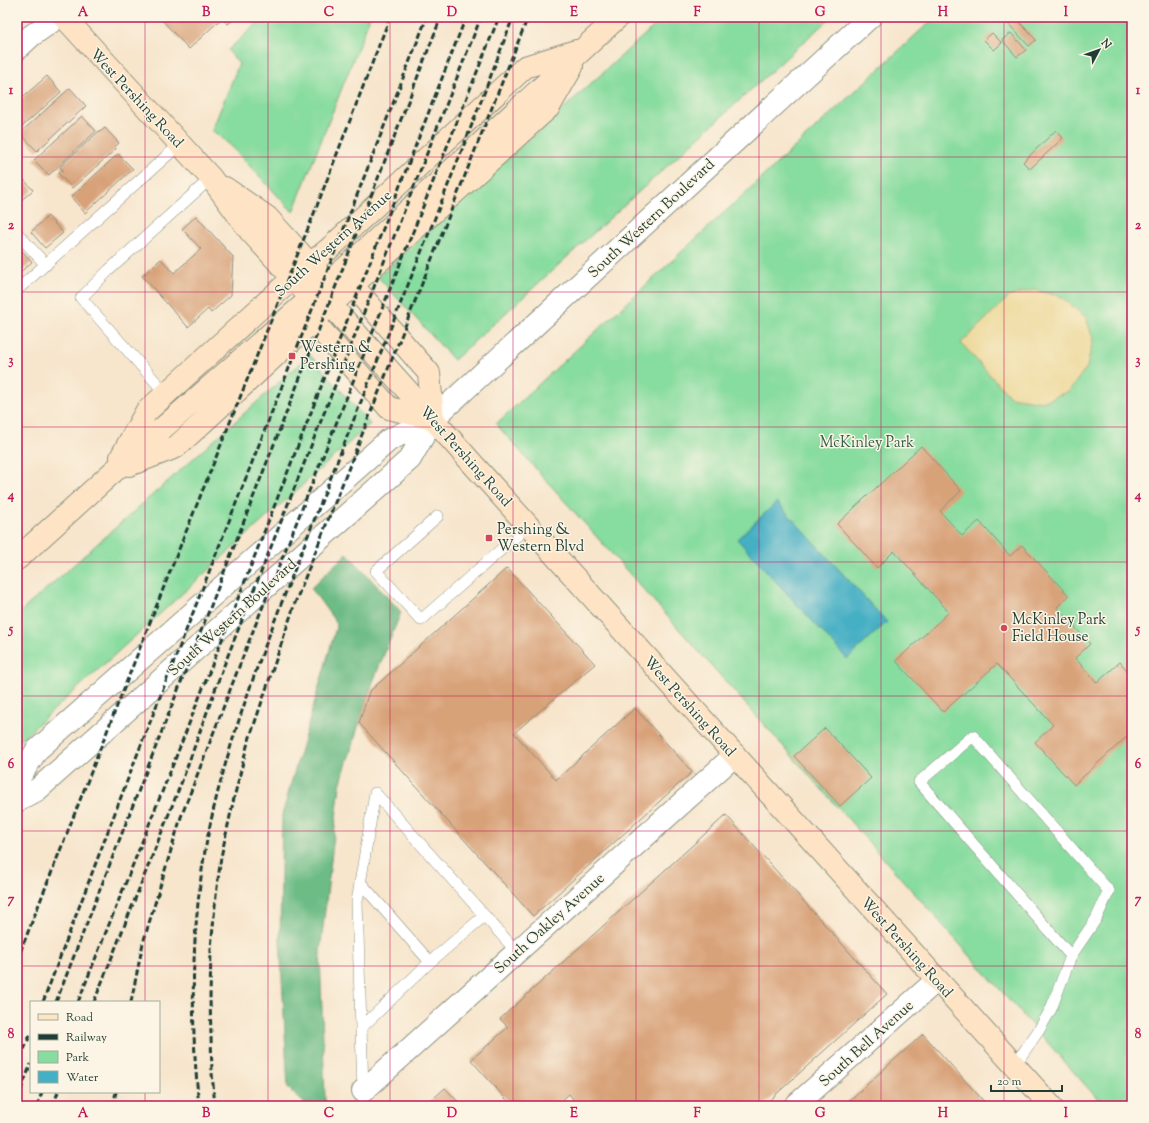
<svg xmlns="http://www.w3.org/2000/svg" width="1149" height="1123" viewBox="0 0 1149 1123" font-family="'Sorts Mill Goudy',serif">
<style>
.green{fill:#87dc9f;stroke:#538c6a}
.forest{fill:#6dbc86;stroke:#467c5d}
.sand{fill:#eeda9e;stroke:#868c69}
.water{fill:#45afc4;stroke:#32767c}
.building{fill:#d8a279}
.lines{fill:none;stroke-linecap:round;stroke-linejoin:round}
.service-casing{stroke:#8b9180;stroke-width:12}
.minor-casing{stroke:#8b9180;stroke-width:24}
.tertiary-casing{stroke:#8b9180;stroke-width:24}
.secondary-casing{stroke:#8b9180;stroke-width:24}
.service{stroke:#fff;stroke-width:11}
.minor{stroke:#fff;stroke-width:22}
.tertiary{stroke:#fff;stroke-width:22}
.secondary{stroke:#fee4c5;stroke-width:22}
.rail{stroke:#1f3d34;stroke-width:3;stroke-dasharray:6 3;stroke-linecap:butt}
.grid{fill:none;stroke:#c2185b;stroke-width:1;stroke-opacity:0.55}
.poi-dot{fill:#d1495b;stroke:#fcf5e5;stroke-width:1.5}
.labels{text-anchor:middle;stroke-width:3;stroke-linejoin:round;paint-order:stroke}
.street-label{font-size:15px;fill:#1f3d34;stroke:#fcf5e5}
.poi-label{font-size:15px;fill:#1f3d34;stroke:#fcf5e5;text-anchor:start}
.park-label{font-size:15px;fill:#345d49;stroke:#fcf5e5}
.neatline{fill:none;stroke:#c2185b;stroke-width:1.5}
.grid-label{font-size:13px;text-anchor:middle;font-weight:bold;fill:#c2185b}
</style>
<rect width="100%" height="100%" fill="#fcf5e5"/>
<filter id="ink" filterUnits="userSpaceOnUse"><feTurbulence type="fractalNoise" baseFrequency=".025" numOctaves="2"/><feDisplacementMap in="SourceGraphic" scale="8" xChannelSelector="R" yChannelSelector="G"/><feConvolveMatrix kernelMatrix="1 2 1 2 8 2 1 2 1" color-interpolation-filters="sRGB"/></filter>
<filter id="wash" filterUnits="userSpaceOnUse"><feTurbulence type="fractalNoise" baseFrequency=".012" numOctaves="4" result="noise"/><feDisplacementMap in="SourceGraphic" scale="16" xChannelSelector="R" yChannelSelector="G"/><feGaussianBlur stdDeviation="0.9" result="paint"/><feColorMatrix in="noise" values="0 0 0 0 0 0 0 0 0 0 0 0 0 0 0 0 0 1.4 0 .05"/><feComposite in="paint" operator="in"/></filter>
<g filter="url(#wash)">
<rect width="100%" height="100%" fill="#f7e5cc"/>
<!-- green -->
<path class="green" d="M264,17H370L293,212L230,145L212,130L239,64L228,50Z
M664,17H831L454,360L378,277Z
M935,17H1132V1106H1104L496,424Z
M310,355L370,424L17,743V615Z"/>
<!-- forest -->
<path class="forest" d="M347,553L401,612L369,692L340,785L320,952L325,1099L327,1106H305L304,1103L288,1088L280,941L282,815L337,624L311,588Z"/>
<!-- sand -->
<path class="sand" d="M1033,290L1060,296L1086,317L1093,339L1087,367L1069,391L1042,402L1010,397L961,343L1010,296Z"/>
<!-- water -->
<path class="water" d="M777,502L887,622L847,659L737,539Z"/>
<g id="blocks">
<!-- building -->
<path class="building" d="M159,17H236L228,24L222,18L189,49Z
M1002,17H1015L1036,40L1029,46Z
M992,33L1002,43L994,50L984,40Z
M1011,33L1026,50L1017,57L1002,40Z
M47,76L61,92L17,131V102Z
M70,88L86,106L37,151L20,133Z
M82,116L96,131L49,175L34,160Z
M105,128L119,143L114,147L116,149L72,188L58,173L63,170L60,167L99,131L100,132Z
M1056,130L1063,138L1030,169L1023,162Z
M118,154L133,169L85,213L71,197Z
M17,172L33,190L17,204Z
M48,216L63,233L45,248L31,232Z
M196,216L233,257L231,295L211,313L208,309L188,327L142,276L161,259L174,273L201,249L182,229Z
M17,245L32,262L17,275Z
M921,446L961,491L940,511L962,536L979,521L1010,556L1022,545L1069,596L1057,607L1090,644L1075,658L1097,683L1120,662L1132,676V732L1074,785L1035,742L1053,725L997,664L943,712L896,661L949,612L894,551L877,568L837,524Z
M507,568L595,664L514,733L556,780L635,708L692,772L533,916L359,723L369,692Z
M825,728L871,778L840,806L794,756Z
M726,815L887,994L763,1106H572L576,1103L569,1094L556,1106H512L471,1060L508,1027L500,1019Z
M923,1034L988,1106H843Z
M445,1088L462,1106H425Z"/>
</g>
</g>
<g filter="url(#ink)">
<use href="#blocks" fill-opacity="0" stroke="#8b9180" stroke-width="1"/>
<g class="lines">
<!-- service casing -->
<g class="service-casing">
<path id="service" d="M17,233L46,265
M17,290L180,144
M169,397L81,298L109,270L211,178
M438,516L376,571L421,620L528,526
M360,882L430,962
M361,1028L430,962L484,916
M1014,1066L1039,1030L1051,1009L1071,956L919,782L973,736L1109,891L1096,919L1071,956
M363,1090L357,902L375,793L517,952"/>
</g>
<!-- minor casing -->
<g class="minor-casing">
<path id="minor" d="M17,49L31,36L58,17
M363,1091L735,755
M795,1106L937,980"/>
</g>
<!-- tertiary casing -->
<g class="tertiary-casing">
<path id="tertiary" d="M17,781L37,750L389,440L433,419L870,17
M17,801L37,790L410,459L433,419"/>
</g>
<!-- secondary casing -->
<g class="secondary-casing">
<path id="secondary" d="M64,17L211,178L250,231L311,298L331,305L496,490L1051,1106
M225,188L267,217L319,274
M352,285L429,373L433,419
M313,321L389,408L433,419
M121,457L146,412L293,278L330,248L525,67L576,51
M129,465L176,447L313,321L549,107L572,67
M17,559L114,471L351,263L618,17"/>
</g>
<!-- service -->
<use href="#service" class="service"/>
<!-- minor -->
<use href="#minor" class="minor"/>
<!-- tertiary -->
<use href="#tertiary" class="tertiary"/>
<!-- secondary -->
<use href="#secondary" class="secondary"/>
<!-- rail -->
<path class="rail" d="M17,960L169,574L313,216L390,17
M43,1002L132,768L427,17
M56,1002L441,17
M78,1002L174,762L466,17
M94,1002L182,781L223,668L481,17
M131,1002L143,943L181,817L247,646L499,17
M17,1066L31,1033
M17,1099L31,1064
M37,1106L42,1092
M53,1106L58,1092
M113,1106L116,1092
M199,1106C191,1028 191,948 202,870C212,800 234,732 258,665C282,600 308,536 333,472C393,320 456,170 513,17
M215,1106L212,1073L210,999L211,948L216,895L221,857L234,798L247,746L295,603L528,17"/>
</g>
</g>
<!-- grid -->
<path class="grid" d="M145,17V1002M268,17V1106M390,17V1106M513,17V1106M636,17V1106M759,17V1106M881,17V1106M1004,17V1106M17,157H1132M17,292H1132M17,427H1132M17,562H1132M17,696H1132M17,831H1132M17,966H1132M145,1092V1106"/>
<!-- markers -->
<g class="poi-dot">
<rect x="288" y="352" width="8" height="8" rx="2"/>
<rect x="485" y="534" width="8" height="8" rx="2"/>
<circle cx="1004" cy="628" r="4"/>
</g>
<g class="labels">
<!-- street labels -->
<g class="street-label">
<text transform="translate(137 98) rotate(47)" y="5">West Pershing Road</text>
<text transform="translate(651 218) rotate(-43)" y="5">South Western Boulevard</text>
<text transform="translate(333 243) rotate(-42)" y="5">South Western Avenue</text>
<text transform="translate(466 456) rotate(48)" y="5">West Pershing Road</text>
<text transform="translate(232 617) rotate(-42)" y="5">South Western Boulevard</text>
<text transform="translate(690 706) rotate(48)" y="5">West Pershing Road</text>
<text transform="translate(549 923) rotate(-42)" y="5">South Oakley Avenue</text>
<text transform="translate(907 947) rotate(48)" y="5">West Pershing Road</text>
<text transform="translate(866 1043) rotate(-42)" y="5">South Bell Avenue</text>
</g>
<!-- poi labels -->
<g class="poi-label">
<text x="300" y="352">Western &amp;<tspan x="300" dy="17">Pershing</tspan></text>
<text x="497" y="534">Pershing &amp;<tspan x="497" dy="17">Western Blvd</tspan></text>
<text x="1012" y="624">McKinley Park<tspan x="1012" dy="17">Field House</tspan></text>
</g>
<!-- park labels -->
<g class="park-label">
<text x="867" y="447">McKinley Park</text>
</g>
</g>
<!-- margin -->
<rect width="1149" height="1123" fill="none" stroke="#fcf5e5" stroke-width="44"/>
<!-- legend -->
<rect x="30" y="1001" width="130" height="92" fill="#fcf5e5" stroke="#a4ab9e"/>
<rect x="38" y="1014" width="20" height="6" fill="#fee4c5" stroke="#a4ab9e"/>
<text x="66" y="1021" font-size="12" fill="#1f3d34">Road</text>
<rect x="38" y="1034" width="20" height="6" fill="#1f3d34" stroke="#a4ab9e"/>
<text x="66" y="1041" font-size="12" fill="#1f3d34">Railway</text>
<rect x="38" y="1051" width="20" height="12" fill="#87dc9f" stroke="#a4ab9e"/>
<text x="66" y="1061" font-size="12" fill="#1f3d34">Park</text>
<rect x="38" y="1071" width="20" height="12" fill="#45afc4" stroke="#a4ab9e"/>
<text x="66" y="1081" font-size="12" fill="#1f3d34">Water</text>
<!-- north arrow -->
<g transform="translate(1099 50) rotate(49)" stroke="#fcf5e5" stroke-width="3" paint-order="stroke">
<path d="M0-3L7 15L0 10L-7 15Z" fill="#1f3d34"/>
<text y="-6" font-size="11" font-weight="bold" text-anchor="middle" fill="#1f3d34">N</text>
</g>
<!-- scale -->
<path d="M991 1085v6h71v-6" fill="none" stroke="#1f3d34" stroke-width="2"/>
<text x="997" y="1085" font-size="12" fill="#1f3d34" stroke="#fcf5e5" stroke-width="3" paint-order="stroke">20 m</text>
<rect x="22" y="22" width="1105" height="1079" class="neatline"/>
<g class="grid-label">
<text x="83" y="16">A</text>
<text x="206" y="16">B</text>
<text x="329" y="16">C</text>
<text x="452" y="16">D</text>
<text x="574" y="16">E</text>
<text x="697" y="16">F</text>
<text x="820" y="16">G</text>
<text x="943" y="16">H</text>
<text x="1066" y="16">I</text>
<text x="11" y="94">1</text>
<text x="1138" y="94">1</text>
<text x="11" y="229">2</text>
<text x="1138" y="229">2</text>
<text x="11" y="364">3</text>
<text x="1138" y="364">3</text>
<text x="11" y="499">4</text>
<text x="1138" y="499">4</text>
<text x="11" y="633">5</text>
<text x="1138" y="633">5</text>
<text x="11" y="768">6</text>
<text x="1138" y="768">6</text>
<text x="11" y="903">7</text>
<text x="1138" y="903">7</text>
<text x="11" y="1038">8</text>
<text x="1138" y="1038">8</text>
<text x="83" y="1117">A</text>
<text x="206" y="1117">B</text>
<text x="329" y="1117">C</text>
<text x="452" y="1117">D</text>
<text x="574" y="1117">E</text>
<text x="697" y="1117">F</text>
<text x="820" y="1117">G</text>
<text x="943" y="1117">H</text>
<text x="1066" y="1117">I</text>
</g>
</svg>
